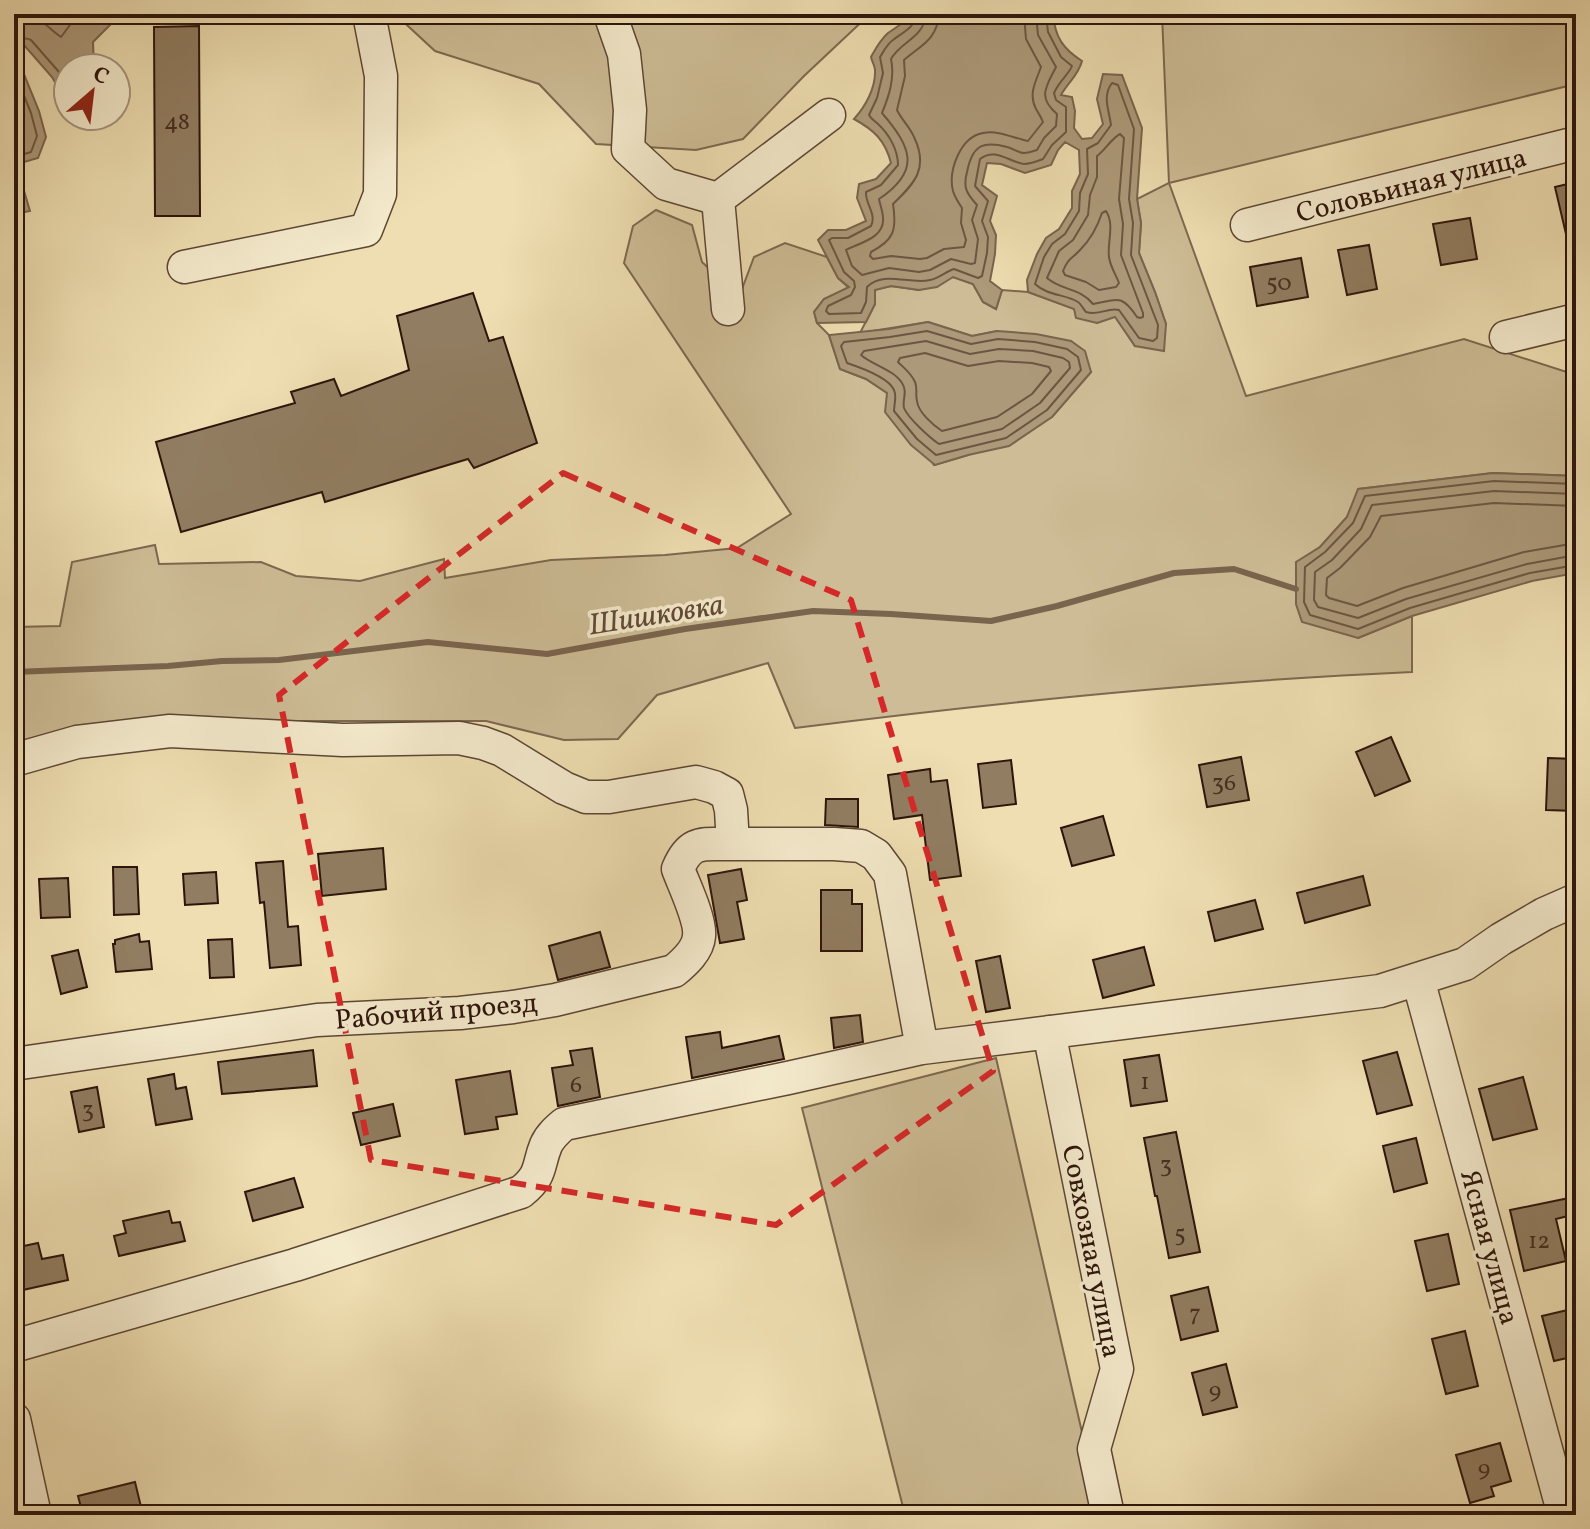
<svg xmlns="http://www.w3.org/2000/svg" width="1590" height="1529" viewBox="0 0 1590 1529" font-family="Vollkorn,serif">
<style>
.green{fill:#cdbc95;stroke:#7d6850;stroke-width:2}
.water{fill:#ac9979;stroke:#79644d;stroke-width:2}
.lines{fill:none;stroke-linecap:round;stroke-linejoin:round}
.shore{stroke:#6c5642;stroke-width:2}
.stream{stroke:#79644d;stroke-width:6}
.building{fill:#917d61;stroke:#2d140b;stroke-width:2}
.minor-casing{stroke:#5d4634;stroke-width:35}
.minor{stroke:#f4eacc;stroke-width:32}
.marked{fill:none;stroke:#d62828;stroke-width:6;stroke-dasharray:16 10;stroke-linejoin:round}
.labels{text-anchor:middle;stroke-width:7;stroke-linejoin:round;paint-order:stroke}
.number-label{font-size:24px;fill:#462e20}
.street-label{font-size:28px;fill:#2d140b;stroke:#f4eacc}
.water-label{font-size:30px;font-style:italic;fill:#604937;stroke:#f4eacc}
</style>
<rect width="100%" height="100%" fill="#eedeb1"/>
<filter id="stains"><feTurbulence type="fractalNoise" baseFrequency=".0025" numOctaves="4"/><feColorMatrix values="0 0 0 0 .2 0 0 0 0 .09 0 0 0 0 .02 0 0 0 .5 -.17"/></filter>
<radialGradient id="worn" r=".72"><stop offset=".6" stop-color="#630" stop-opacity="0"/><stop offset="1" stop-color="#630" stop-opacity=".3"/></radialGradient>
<!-- green -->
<path class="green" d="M395,14H870L804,76L743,139L696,150L596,144L539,84L435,51Z
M1162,14H1576V84L1169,183L1246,396L1464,339L1576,375V476L1493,473L1359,489L1347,517L1320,547L1296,563L1358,638L1412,616V672C1206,681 1000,702 795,728L768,663L657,695L618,739L564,740L486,721H292L167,717L69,728L14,743V627L60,626L72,562L155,545L159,564L261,562L296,576L360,581L444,559L445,578L551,560L665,555L737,548L791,514L624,263L633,226L656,210L692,225L702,262L739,297L754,257L785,243L827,257L838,278L849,288L824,299L814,312L817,323L829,335L840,369L866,379L887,393L934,465L968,455L1052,417L1091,372L997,331L972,336L928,322L860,333L875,304L874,290L891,286L919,290L953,277L973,284L983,302L996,309L1002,290L1028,292L1075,309L1097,323L1115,316L1135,346L1166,324L1155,292L1139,253L1141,223L1137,199L1169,183Z
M996,1058L1101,1515H905L802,1108Z"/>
<!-- water -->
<path class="water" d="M14,14H121L93,42L94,68H68V104L52,77L24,45L19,62L39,111L46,137L38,158L14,165Z
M911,14H1053C1055,37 1063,49 1082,61C1078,76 1069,81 1061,95L1072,97L1075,111L1074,128L1082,139L1092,138L1103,124L1097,99L1103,74L1122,75L1142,128L1137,199L1141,223L1139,253L1155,292L1166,324L1164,351L1135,346L1115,317L1097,323L1076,318L1074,309L1028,292L1027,280L1037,254L1046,238L1059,229L1072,208V191L1080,174L1079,150L1065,142L1058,150L1051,165L1025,173L1001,164L987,163L982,185L997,196L990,221L996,235L995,254L990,281L1002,290L996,309L983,302L973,284L953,277L937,287L919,290L891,286L875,290V304L866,322L817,323L814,312L824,299L849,287L838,278L818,240L828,230H846L866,221L857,198L859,184L876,179L891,163C885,140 874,130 854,119C865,107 876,88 875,70C875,66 872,62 871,57C876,48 880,40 888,33C898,26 903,24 911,14Z
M14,167L22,184L30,211L14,214Z
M928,322L972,336L997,331L1036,334L1071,341L1085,351L1091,372L1052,417L1009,446L968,455L935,465L911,445L885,412L887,393L866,379L840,369L829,335L889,329Z
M1493,473L1576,476V573L1532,581L1412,616L1358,638L1302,622L1296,604V562L1320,547L1347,517L1358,489Z"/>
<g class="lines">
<!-- shore -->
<path class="shore" d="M916,14C914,29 904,31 893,40C887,44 884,51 880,57L883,73L877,98L869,115C871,119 875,121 878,124C889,134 898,150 898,165L881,185L866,192C865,204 877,214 871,226L848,238H832L829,240L844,272L854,281L855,287L851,295L828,306L826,311L829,314L861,313L866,302L867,287C883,270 910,285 930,280C939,278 945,272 954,269L978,278L982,276L987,253L988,237L982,221L988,201L975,186L980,159C995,147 1009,162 1024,164C1030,164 1038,161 1043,159L1052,145L1066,132V107L1056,100L1054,93C1059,81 1069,74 1072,66L1061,57L1048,32L1046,14
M926,14C924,38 901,41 891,59C895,78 889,96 882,113C911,147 922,170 879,199C880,205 883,212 883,218C885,238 859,243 846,250L852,266L862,275L889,268L919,272L930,270L951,259L971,264L975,263L978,239L972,220L977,205C966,193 963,187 967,172C972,147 981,140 1007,147C1012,148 1019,153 1024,153C1027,153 1034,151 1037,150L1044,138L1056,126L1057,114C1037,97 1046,87 1056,67L1038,35L1036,14
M939,14C937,40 921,45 904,60L905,76L897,110C901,119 910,127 914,137C929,168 915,183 893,204C897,230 894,240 871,252L870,256L873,259L891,256L920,259L927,258L944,249L964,247L966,240L961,223L962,208C959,203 955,198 953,191C948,171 960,137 983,133C999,130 1013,138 1028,141L1043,122C1041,117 1039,114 1036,109C1028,94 1036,81 1041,67L1026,39L1024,14
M14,18C40,11 43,25 61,37L78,14
M14,52C17,43 21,35 31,40L59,72L68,88
M14,71L31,113L37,136L31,152L14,157
M1112,83L1118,85L1134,129L1129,199L1133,223L1131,255L1158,325L1157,338L1153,341L1139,338L1119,310C1107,307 1101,316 1086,312C1084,310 1081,304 1078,302C1065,294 1048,296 1035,284L1044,257L1052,244L1065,234L1079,211L1080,193L1088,174L1087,149L1098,143L1111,125C1109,110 1102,96 1112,83Z
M1120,134L1124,138L1119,199L1123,224L1121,255L1143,313V317L1140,318L1137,317C1121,293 1117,300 1093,304C1079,287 1062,291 1047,278L1059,251L1073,240L1088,215L1090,195L1097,177V156C1105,150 1112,138 1120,134Z
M1106,211C1115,225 1107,242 1109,257C1110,266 1116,275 1119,283L1116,287L1099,290L1086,282L1065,275L1063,271C1068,258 1072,259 1080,250C1090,240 1098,225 1102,213Z
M927,331L971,344L998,339L1035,342L1067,349L1078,357L1081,370L1047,410L1006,438L936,455L917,439L894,411C894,405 897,396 894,390C889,378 859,367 847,363L841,346L844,342L890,337Z
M926,341L970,354L999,349L1033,351L1063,358L1069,362L1070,368L1040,403L1002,429L939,444C930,438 908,418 904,408C902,399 908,392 902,383C893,369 872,365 861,355L864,351Z
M925,353L968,366L999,361L1032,363L1049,367L1051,371L1032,394L997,417L942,431C933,425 918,412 917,401C915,394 918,389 915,382C911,373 904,368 898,362L900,358Z
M1576,484L1494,481L1365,496L1353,523L1325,552L1305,567L1304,602L1310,615L1358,629L1410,608L1530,573L1576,565
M1576,494L1494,491L1372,505L1361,529L1332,560L1315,572L1314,600L1318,607L1358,618L1406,599L1527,564L1576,555
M1576,506L1494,503L1381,516L1370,537L1340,568L1327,578L1326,595L1329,598L1357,606L1403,588L1524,552L1576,543"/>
<!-- stream -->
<path class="stream" d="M14,672L168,666L222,661L279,660L428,642L547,654L685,629L813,611L891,614L991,621L1057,606L1174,573L1234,569L1296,589"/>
</g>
<!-- building -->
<path class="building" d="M199,26L200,216H155L154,27Z
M1576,182V246L1569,247L1555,187Z
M1470,218L1477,259L1441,265L1433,224Z
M1369,245L1377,289L1347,295L1338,250Z
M1301,258L1308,297L1257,306L1250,267Z
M473,293L489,341L503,337L537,443L474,468L468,459L325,502L322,492L181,532L156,442L295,403L291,392L334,379L341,396L409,370L397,316Z
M1391,737L1410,781L1375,796L1356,752Z
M1241,757L1249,800L1207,807L1199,765Z
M1548,758L1576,759V811L1546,810Z
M1011,760L1016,804L983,808L978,764Z
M930,769L931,782L947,780L961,876L930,880L922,815L894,819L888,775Z
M826,799H858V827L825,825Z
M1103,816L1114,855L1072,866L1061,828Z
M383,848L386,889L322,896L318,854Z
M283,861L288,927L298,926L301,965L270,968L264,902L260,903L256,863Z
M113,867H137L139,914L114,915Z
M741,869L747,900L737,902L744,939L720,943L708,875Z
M216,872L218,903L185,905L183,874Z
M1363,876L1370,905L1305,923L1297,893Z
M68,878L70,917L41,918L39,879Z
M821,890H852V904H862V951H821Z
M1255,900L1263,929L1215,941L1208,912Z
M600,932L610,967L558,980L549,946Z
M139,934L140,942L149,941L152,969L116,972L113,944H115V940Z
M232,939L234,977L210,978L208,940Z
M1144,947L1154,985L1103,998L1093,960Z
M78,950L87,987L61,994L52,956Z
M1000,956L1010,1008L986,1012L976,961Z
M860,1015L863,1042L834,1048L831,1018Z
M720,1032L722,1048L779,1036L784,1059L692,1078L686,1037Z
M592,1048L600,1097L558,1106L552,1068L573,1065L570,1051Z
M313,1050L317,1086L222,1094L218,1062Z
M1397,1052L1412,1105L1377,1114L1363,1061Z
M1159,1055L1167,1101L1131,1106L1124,1060Z
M510,1071L517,1114L496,1117L498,1129L465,1134L456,1080Z
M174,1074L176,1089L186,1087L192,1119L156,1125L148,1079Z
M1523,1077L1537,1129L1493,1140L1479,1089Z
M97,1087L104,1127L79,1132L71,1092Z
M393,1104L400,1136L361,1145L353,1113Z
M1176,1132L1200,1252L1169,1258L1157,1196H1155L1144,1138Z
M1416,1138L1427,1183L1394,1192L1383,1146Z
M294,1178L303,1207L253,1221L245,1192Z
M1569,1198L1572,1215L1556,1219L1566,1261L1524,1271L1510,1210Z
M169,1211L172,1223L180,1222L185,1241L119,1256L114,1236L126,1233L123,1221Z
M1448,1234L1459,1284L1427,1291L1415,1241Z
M38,1243L42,1259L63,1255L68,1280L14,1292V1248Z
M1208,1287L1218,1331L1181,1340L1171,1296Z
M1576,1308V1356L1554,1361L1542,1316Z
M1465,1331L1478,1386L1446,1394L1432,1339Z
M1226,1364L1237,1407L1203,1415L1192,1373Z
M1500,1443L1511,1481L1491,1487L1494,1496L1470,1503L1456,1455Z
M135,1482L143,1515H83L78,1496Z"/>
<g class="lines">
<!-- minor casing -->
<g class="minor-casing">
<path id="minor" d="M610,14L624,54L630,110L628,149L666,184L718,199
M1247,225L1576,143
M184,267L366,230L380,194L381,76L369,14
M728,309L718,199L829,115
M1506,337L1576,320
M14,760L77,742L170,731L343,740L459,738L483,743L502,750L564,788L586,797H609L696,782L714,787L727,794L731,810L733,844H834L861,846L876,855L890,874L922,1048L1380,991L1465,964L1501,939L1544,914L1576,900
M1418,979L1564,1515
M1049,1032L1117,1369L1094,1449L1108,1515
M14,1064L317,1020L460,1013L513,1007L555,1000L674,971C685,962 698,950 699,936C701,920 684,885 678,869C691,838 704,845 733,844
M14,1346L295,1265L521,1192C543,1174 537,1167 546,1145C550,1136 557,1130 564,1124L788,1078L922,1048
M14,1419L35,1515"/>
</g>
<!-- minor -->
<use href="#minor" class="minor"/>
</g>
<!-- marked area -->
<path class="marked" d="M563,473L851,600L993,1071L776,1225L371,1160L279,695Z"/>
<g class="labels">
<!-- number labels -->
<g class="number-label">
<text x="177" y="129">48</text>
<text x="1279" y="290">50</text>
<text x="1224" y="790">36</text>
<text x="1145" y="1089">1</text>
<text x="576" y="1092">6</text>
<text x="88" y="1117">3</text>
<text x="1166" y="1172">3</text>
<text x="1180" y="1241">5</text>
<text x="1539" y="1248">12</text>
<text x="1195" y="1321">7</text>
<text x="1215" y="1398">9</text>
<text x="1484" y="1476">9</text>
</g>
<!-- street labels -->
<g class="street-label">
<text transform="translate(1411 184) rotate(-14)" y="10">Соловьиная улица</text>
<text transform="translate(436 1010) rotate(-5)" y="10">Рабочий проезд</text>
<text transform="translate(1491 1247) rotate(75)" y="10">Ясная улица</text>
<text transform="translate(1093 1251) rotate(79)" y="10">Совхозная улица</text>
</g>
<!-- water labels -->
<g class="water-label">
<text transform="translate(656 614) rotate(-9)" y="10">Шишковка</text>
</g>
</g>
<!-- margin -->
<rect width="1590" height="1529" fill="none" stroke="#eedeb1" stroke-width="48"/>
<rect x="16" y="16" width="1558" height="1497" fill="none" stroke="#2d140b" stroke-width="4"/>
<rect x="24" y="24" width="1542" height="1481" fill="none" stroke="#2d140b" stroke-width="2"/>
<!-- north arrow -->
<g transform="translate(92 92) rotate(28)"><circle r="38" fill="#f4eacc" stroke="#a4947f" stroke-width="2"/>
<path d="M0-6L14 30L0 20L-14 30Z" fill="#8f2418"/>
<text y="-12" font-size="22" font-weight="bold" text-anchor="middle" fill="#2d140b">С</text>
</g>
<rect width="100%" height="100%" filter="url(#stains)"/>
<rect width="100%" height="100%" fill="url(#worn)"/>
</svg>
